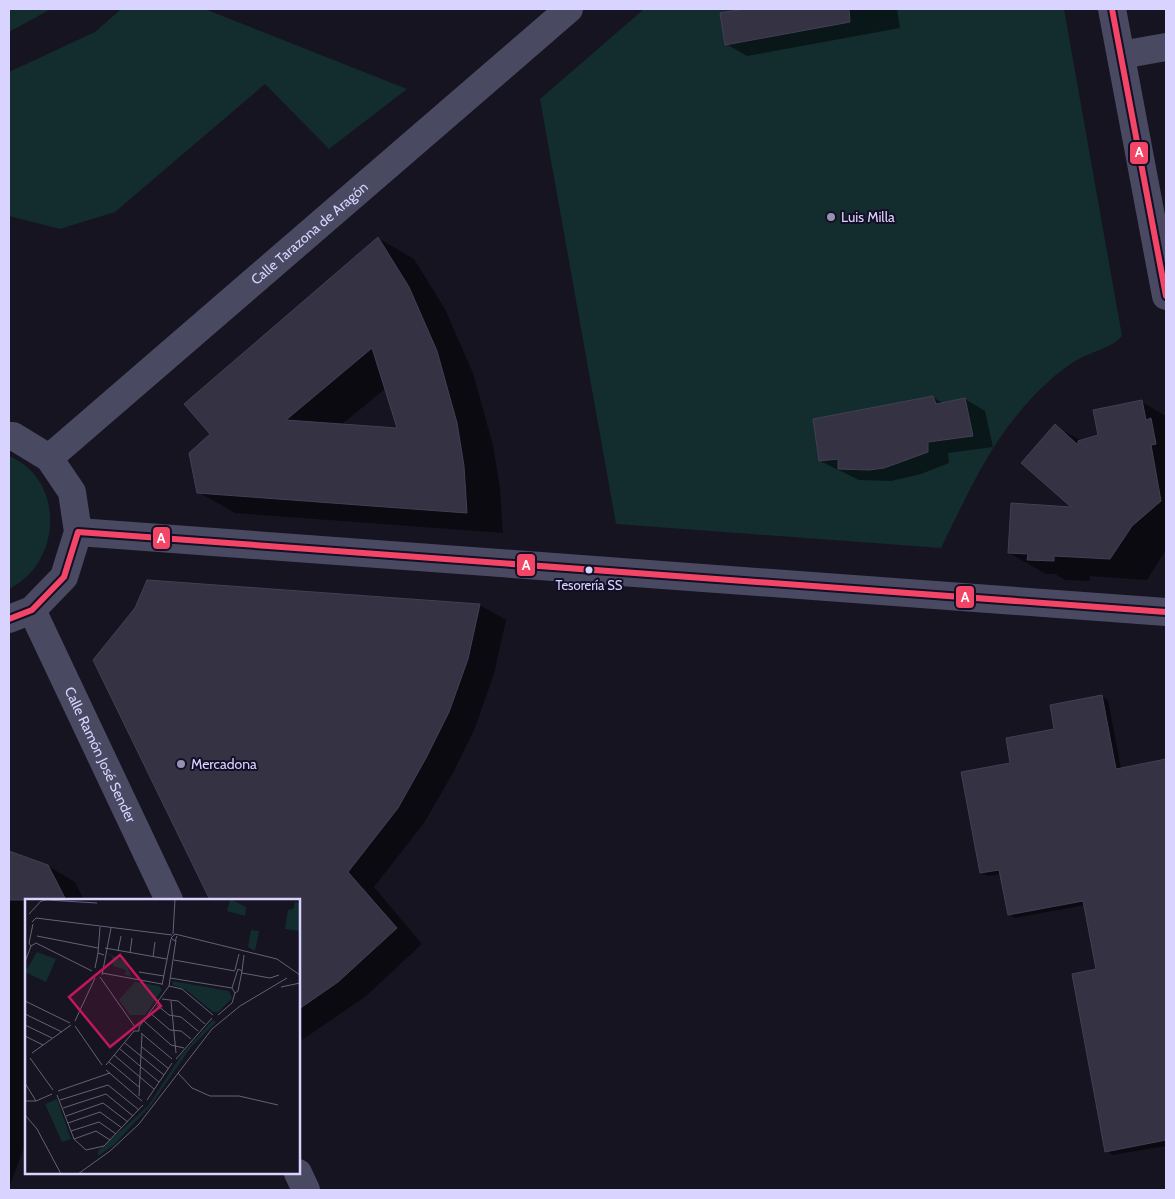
<svg xmlns="http://www.w3.org/2000/svg" width="1175" height="1199" viewBox="0 0 1175 1199" font-family="Cabin,sans-serif">
<style>
.green{fill:#132c2d}
.shadow{fill:#0007;fill-rule:evenodd}
.building{fill:#343243;stroke:#433f54;fill-rule:evenodd}
.lines{fill:none;stroke-linecap:round;stroke-linejoin:round}
.minor{stroke:#4a4962;stroke-width:28}
.bus-1-casing{stroke:#130f26;stroke-width:10}
.bus-1{stroke:#f34667;stroke-width:6}
.poi-dot{fill:#9591b1;stroke:#130f26;stroke-width:2}
.bus-dot{fill:#d9d4ff;stroke:#130f26;stroke-width:2}
.labels{text-anchor:middle;stroke-width:4;stroke-linejoin:round;paint-order:stroke}
.bus-label{font-size:13px;fill:#d9d4ff;stroke:#130f26}
.poi-label{font-size:14px;fill:#d9d4ff;stroke:#130f26;text-anchor:start}
.street-label{font-size:14px;fill:#d9d4ff;stroke:#130f26}
.inset-road{fill:none;stroke:#64617a;stroke-width:1}
.view{fill:#c2185b;fill-opacity:0.15;stroke:#c2185b;stroke-width:2.5}
.inset-edge{fill:none;stroke:#d9d4ff;stroke-width:2.5}
.line-badge{stroke:#130f26;stroke-width:2}
.badge-label{font-size:14px;text-anchor:middle;font-weight:bold;fill:#fff}
</style>
<rect width="100%" height="100%" fill="#161421"/>
<!-- green -->
<path class="green" d="M9,9H51L9,32Z
M121,9H205L407,89L329,149L265,84L115,212L60,229L9,216V72L95,32Z
M644,9H1064L1122,336C1112,348 1093,351 1079,359C1071,363 1064,369 1057,374C996,427 976,478 941,548L616,524L540,99Z
M9,456C66,480 62,563 9,589Z"/>
<!-- shadow -->
<path class="shadow" d="M752,9H897L900,28L747,56L726,44L721,14Z
M378,238L414,259L445,309L473,373L493,445L500,488L503,533L235,513L198,492L212,434ZM386,388L398,429L341,425Z
M933,397L944,404L965,399L985,411L993,447L948,453L949,463L921,474L891,481L859,480L820,461Z
M1142,402L1166,416V550L1147,580L1090,576V581L1065,580L1055,574H1046L1009,553L1074,509L1055,426L1082,441L1099,436Z
M480,605L506,620L494,674L475,728L453,773L424,823L374,887L422,944L365,997L299,1042V900H211L95,660Z
M1102,696L1108,700L1121,769L1166,761V1146L1113,1155L1106,1151L1098,970L1085,905L1015,918L1009,914L1001,874L988,876L981,873L1012,764Z
M9,852L48,866L75,882L84,900H26V1142L9,1188Z"/>
<!-- building -->
<path class="building" d="M745,9H849L850,22L725,45L720,13Z
M378,237L409,287L437,351L457,423L464,466L467,513L197,493L189,453L210,434L184,404ZM372,348L397,428L286,420Z
M933,396L936,404L965,398L973,436L928,442V452L884,468L869,470L838,469V459L819,461L813,419Z
M1142,400L1146,420L1151,418L1156,444L1151,445L1161,501L1132,526L1110,559L1054,556V561L1027,560L1028,554L1008,553L1011,503L1071,507L1021,463L1055,424L1078,445V441L1098,435L1093,410Z
M147,580L480,604L468,659L449,712L426,758L398,808L348,872L397,928L338,982L299,1009V900H210L93,660L135,608Z
M1102,695L1116,769L1166,759V1140L1105,1152L1072,974L1096,969L1083,901L1008,915L999,870L980,873L961,772L1010,763L1006,738L1054,729L1050,705Z
M9,851L48,865L66,900H9Z"/>
<g class="lines">
<!-- minor -->
<g class="minor">
<path d="M1112,9L1166,296"/>
<path d="M1121,55L1166,47"/>
<path d="M9,436H13L49,458L72,492L78,532L64,577L32,610L9,619"/>
<path id="s1" d="M49,458L569,9"/>
<path d="M78,532L1166,612"/>
<path id="s2" d="M32,610L169,900"/>
<path d="M298,1173L306,1190"/>
</g>
<!-- bus-1 casing -->
<g class="bus-1-casing">
<path id="bus-1" d="M1112,9L1166,296
M9,619L32,610L64,577L78,532L1166,612"/>
</g>
<!-- bus-1 -->
<use href="#bus-1" class="bus-1"/>
</g>
<!-- markers -->
<g class="poi-dot">
<circle cx="831" cy="217" r="5"/>
<circle cx="181" cy="764" r="5"/>
</g>
<circle class="bus-dot" cx="589" cy="570" r="4.5"/>
<g class="labels">
<!-- bus labels -->
<g class="bus-label">
<text x="589" y="590">Tesorería SS</text>
</g>
<!-- poi labels -->
<g class="poi-label">
<text x="841" y="222">Luis Milla</text>
<text x="191" y="769">Mercadona</text>
</g>
<!-- street labels -->
<g class="street-label">
<text dy="5" stroke="none"><textPath href="#s1" startOffset="344">Calle Tarazona de Aragón</textPath></text>
<text dy="5" stroke="none"><textPath href="#s2" startOffset="160">Calle Ramón José Sender</textPath></text>
</g>
</g>
<!-- overview -->
<g transform="translate(25 899)">
<rect width="275" height="275" fill="#161421"/>
<path d="M205,0L221,8L220,17L202,12ZM270,3L275,4V32L260,30L263,11L268,10ZM226,31L234,32L230,52L223,48ZM12,53L31,60L21,83L0,73ZM82,54L100,62L106,77L100,76L101,71L88,67L87,58ZM147,82L204,92L207,99L193,113H188L160,90L148,86ZM110,83L134,87L137,91L120,116H105L94,101ZM188,121L191,123L166,148L126,206L89,246L73,257V252L123,207L157,155ZM32,200L46,240L37,243L20,205Z" fill="#132c2d"/>
<path class="inset-road" d="M4,15L16,2L22,1L72,4M7,23L11,19L147,36M8,25L4,44L6,47L11,44M75,28L73,54L79,56M148,35L150,0M12,37L73,49M152,37L150,42L146,39L150,35L252,60L275,76M11,44L67,72M80,49L142,60M93,52L96,37M105,54L107,39M128,58L130,43M149,61L210,72M0,63L6,47M70,69L73,54M213,70L217,72L213,92L210,94L207,89ZM210,71L214,55M217,72L219,56M114,73L139,77M77,74L137,85M217,74L245,79L254,76M77,76L86,29M75,78L110,128M145,79L207,89M137,86L146,40M144,87L157,90L188,116M256,88L275,84M137,100L153,102L180,125M0,102L45,124M146,102L151,154M132,106L144,116L156,118L173,132M125,114L145,131L156,132L166,140M0,115L37,133M193,116L207,104L210,94M50,122L70,79M119,122L146,146L159,149M0,126L27,139M50,127L77,166M109,132H114V128L144,87L151,41M116,134L147,160M0,137L18,146M100,144L139,176M117,148L144,170M95,150L115,167M7,154L46,126M89,156L129,190M5,159L28,191M151,160L187,119M84,163L114,188M81,166L109,132M116,168L134,183M81,171L117,202M153,174L167,189L185,197H214L253,206M0,184L11,202M33,192L85,174M32,196L49,240L61,251L79,247L118,206M114,197L117,135M35,201L83,186L114,211M122,201L147,164M0,202H11L27,195M38,209L81,195L108,217M0,216L12,230L36,275M41,217L78,204L103,223M43,224L75,213L97,229M46,232L74,223L91,235M49,240L71,232L85,241M53,275L85,252L114,225L187,130L215,107L262,79"/>
<path class="view" d="M95,56L136,107L85,148L44,98Z"/>
<rect width="275" height="275" class="inset-edge"/>
</g>
<g class="line-badge">
<rect x="1129" y="141" width="20" height="24" rx="5" fill="#f34667"/>
<rect x="152" y="526" width="19" height="24" rx="5" fill="#f34667"/>
<rect x="516" y="553" width="20" height="24" rx="5" fill="#f34667"/>
<rect x="955" y="585" width="20" height="24" rx="5" fill="#f34667"/>
</g>
<g class="badge-label">
<text x="1139" y="157">A</text>
<text x="161" y="543">A</text>
<text x="526" y="570">A</text>
<text x="965" y="602">A</text>
</g>
<!-- border -->
<rect width="1175" height="1199" fill="none" stroke="#d9d4ff" stroke-width="20"/>
</svg>
